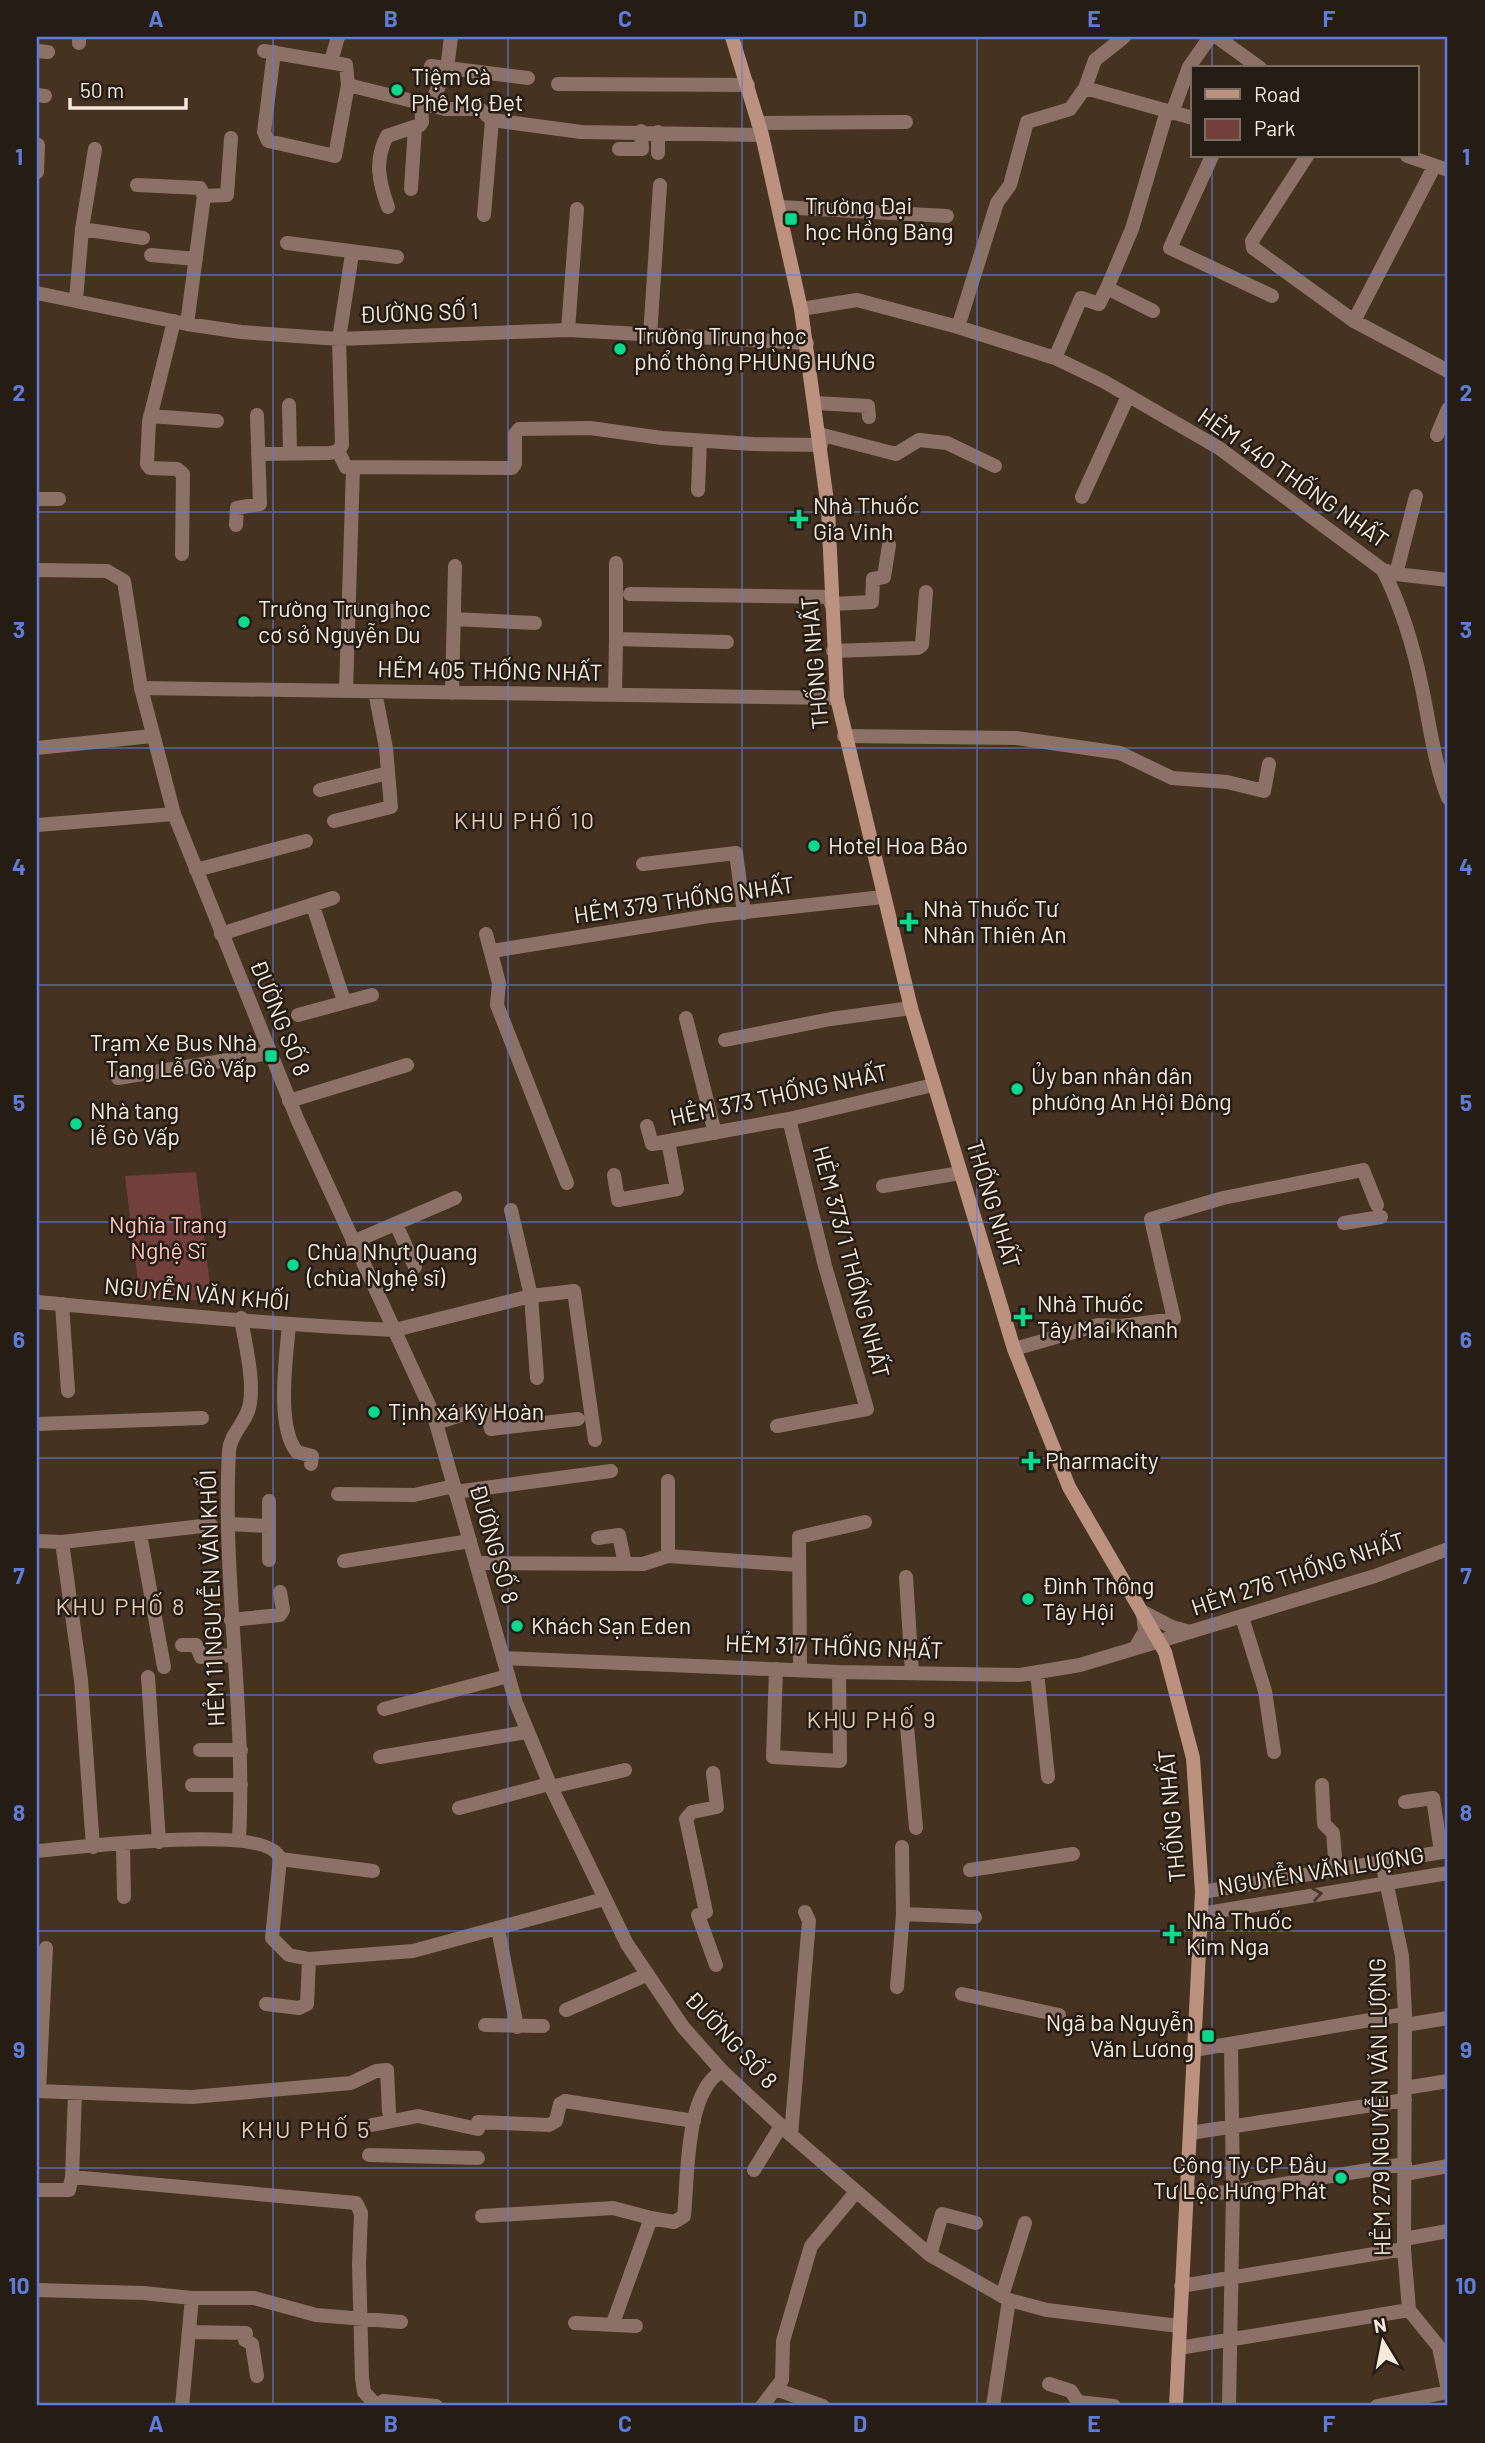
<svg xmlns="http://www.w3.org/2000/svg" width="1485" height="2443" viewBox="0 0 1485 2443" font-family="Barlow,sans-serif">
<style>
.green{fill:#733f3a}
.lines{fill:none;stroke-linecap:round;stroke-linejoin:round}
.minor{stroke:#8c7266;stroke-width:14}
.tertiary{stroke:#8c7266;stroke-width:14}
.secondary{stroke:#bb9280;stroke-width:14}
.oneway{stroke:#44362d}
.grid{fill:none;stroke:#5e7cda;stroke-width:2;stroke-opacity:0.55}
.poi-dot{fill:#0bd98b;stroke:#251c14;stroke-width:2.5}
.labels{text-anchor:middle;stroke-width:5;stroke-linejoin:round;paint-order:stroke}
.poi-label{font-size:23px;fill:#f5e9dd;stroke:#251c14;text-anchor:start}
.street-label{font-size:23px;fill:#f5e9dd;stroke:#251c14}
.park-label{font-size:23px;fill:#fec4bd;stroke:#251c14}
.neighbourhood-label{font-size:24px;letter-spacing:2px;fill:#e2cab4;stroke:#251c14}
.neatline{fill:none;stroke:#5e7cda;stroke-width:2.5}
.grid-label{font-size:23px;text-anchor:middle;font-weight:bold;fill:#5e7cda}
</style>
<rect width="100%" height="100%" fill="#453220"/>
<!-- green -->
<path class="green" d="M196,1172L212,1300H140L125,1176Z"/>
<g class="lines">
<!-- minor -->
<path class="minor" d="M1217,37L1260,68
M79,43V37
M37,51L48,52
M264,51L346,65L348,85L445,109H480L492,120L581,132L762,135
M274,52L264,132L268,141L335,156L348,85
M331,61L338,37
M431,66L528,78
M558,84L748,85
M1085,88L1193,118
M37,95L45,96
M430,105L447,69L451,37
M1172,113L1189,67L1210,37
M758,123L906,122
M619,149H642L641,131
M658,153V132
M1212,156L1170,248L1272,296
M1307,156L1252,241L1253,248L1354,321L1448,371
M1407,156L1448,170
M37,172L38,145
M137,185L200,188L204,196
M411,189L415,127
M388,207C379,182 374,161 387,136L420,125L422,122L421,103
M779,207L947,216
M484,215L492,120
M82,229L143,238
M287,243L397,257
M151,255L196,259
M1107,288L1132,229L1167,111
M37,293L187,324L241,332L339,339L568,330L807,343
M76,300L82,229L95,149
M801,309L857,300L958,327L1055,358L1103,381L1219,448L1383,570L1396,574L1448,580
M174,321L149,422L147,464L150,468L177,469L183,474L182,554
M1354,321L1434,167
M187,324L204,196L227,195L231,138
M958,327L997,203L1010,185L1027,122L1070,109L1085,88L1095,60L1124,37
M568,330L577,209
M650,336L660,185
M1055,358L1081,298L1099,304L1107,288L1153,311
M815,403L868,406L869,417
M289,405L290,453
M150,416L217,421
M819,434L896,454L919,440L947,443L995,466
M1437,435L1448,409
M338,451L346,467L512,468L515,464V434L519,429L590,428L662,438L753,444L821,445
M258,454L330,453L338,451L342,445L339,339L352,254
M698,490L700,441
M1082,497L1128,396
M37,499H59
M236,525L237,508L260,504L257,415
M1383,570C1401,606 1414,648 1422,688C1430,725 1434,763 1448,798
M1396,574L1416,496
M630,594L831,597
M831,604L872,602L873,579L884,577L889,545
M348,610L395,611
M454,619L535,623
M616,639V563
M833,651L918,648L922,645L926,592
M141,688L837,698
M346,691L353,468
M452,693L455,566
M615,695L616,639L727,642
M844,736L1016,738L1120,753L1172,778L1227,782L1264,791L1269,764
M37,748L152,736
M320,790L388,773
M334,821L391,807L386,748L375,692
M37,825L174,814
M643,864L736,853L744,913
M196,870L306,841
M313,906L344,1001
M221,934L333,898
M486,934L499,983L497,1005L567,1183
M492,951L709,916L883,897
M298,1015L372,995
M686,1018L715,1133
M725,1040L831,1019L911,1008
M118,1078L270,1053
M289,1101L407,1065
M647,1126L652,1144L789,1119L933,1085
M614,1175L618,1200L677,1189L668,1141
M883,1186L960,1173
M511,1210L531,1296L537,1378
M1344,1223L1381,1217
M396,1224L415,1267
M353,1242L455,1198
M62,1304L68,1391
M289,1325C286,1358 276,1427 297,1452L312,1456L311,1464
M395,1330L531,1296L574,1291L595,1440
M1014,1349L1098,1325L1121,1326L1174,1319L1151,1219L1223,1198L1363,1170L1377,1205
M436,1423L479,1409L487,1413L491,1429L578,1419
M37,1424L202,1418
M777,1426L867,1409L825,1266L789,1119
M455,1492L611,1471
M338,1494L414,1495L454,1486
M230,1524L268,1526
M140,1534L164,1667
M598,1538L619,1535L625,1564
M37,1541L62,1542L211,1525
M62,1542L81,1680L93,1847
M668,1556V1481
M269,1560V1501
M344,1561L470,1541
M476,1563L643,1564L668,1556L798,1565
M906,1577L912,1672
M1242,1617L1265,1691L1274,1752
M231,1620L280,1615L283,1610L280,1592
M182,1645H196L201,1657L234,1655
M503,1658L839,1672L1020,1675L1080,1665L1375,1576L1448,1549
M800,1668L799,1537L865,1522
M776,1669L773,1757L840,1761L839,1672
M1037,1672L1048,1777
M148,1677L159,1842
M384,1709L508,1676
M907,1726L916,1828
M200,1750H241
M380,1757L526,1732
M192,1785H241
M1322,1785L1324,1824L1333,1833L1336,1870
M551,1787L625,1770
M1405,1802L1433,1798L1441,1852
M459,1808L549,1784
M239,1839C246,1710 222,1580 229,1451C230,1433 248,1421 250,1403C254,1377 245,1344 241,1318
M123,1845L124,1897
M37,1851C74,1848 270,1822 280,1859L272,1938L289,1955L309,1959L413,1951L604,1899
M280,1859L373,1871
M1382,1862L1402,1956L1405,2014L1404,2249L1409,2310L1439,2347L1448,2390
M970,1870L1073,1854
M706,1912L686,1819L692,1812L717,1807L713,1773
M903,1914L975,1917
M698,1915L716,1965
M498,1929L517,2027
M897,1987L903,1914L902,1847
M962,1994L1059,2015
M266,2004L299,2008L307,2004L309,1959
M566,2010L646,1975
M485,2025L543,2026
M1405,2025L1448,2018
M1194,2050L1405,2014
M1405,2088L1448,2081
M37,2091L192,2097L351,2083L376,2071L387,2070L389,2112
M39,2091L46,1948
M478,2122L549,2125L556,2121L560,2104L565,2101L694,2121
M372,2125L418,2116L478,2129
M1190,2133L1405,2100
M791,2135L809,1921L805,1912
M369,2155L478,2158
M754,2170L781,2126
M1405,2174L1448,2166
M72,2177L75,2093
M37,2190H69L72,2177L356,2203L361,2213L359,2265L362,2378L364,2392L377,2406
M1186,2194L1233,2192L1405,2164
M482,2216L613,2208L651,2218L613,2323
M651,2218L674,2222L684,2216C688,2176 685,2092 722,2071
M1404,2239L1448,2231
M930,2255L942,2214L976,2223
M1181,2286L1404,2249
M37,2290L143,2293L192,2298H254L316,2315L401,2322
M1002,2296L1025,2223
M575,2323L636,2326
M189,2332L246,2333L245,2340L252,2344L257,2376
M1179,2348L1409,2310
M1049,2384L1071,2391L1078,2402L1114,2406
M775,2389L823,2406
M182,2406L192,2298
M379,2406L383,2401L436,2406
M762,2406L782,2380L783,2341L811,2246L856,2192
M993,2406L1009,2300
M1229,2406L1233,2192L1231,2044
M1377,2406L1448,2392"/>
<!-- tertiary -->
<path class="tertiary" d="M37,570L107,571L124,581L141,688L174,814L298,1121L434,1416L516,1703L551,1787L627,1944L683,2027L722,2071L791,2135L930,2255L1009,2300L1047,2310L1179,2326
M37,1302C156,1313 276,1325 395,1330
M1143,1612L1172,1627L1190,1632
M1135,1648L1145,1631L1143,1613
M1202,1892L1448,1851
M1201,1914L1448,1873"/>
<!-- secondary -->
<path class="secondary" d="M732,37L762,135L801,309L828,509L837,698L911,1008L1014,1349L1069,1487L1165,1652L1193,1758L1202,1892L1176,2406"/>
</g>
<!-- one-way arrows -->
<defs><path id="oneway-chevron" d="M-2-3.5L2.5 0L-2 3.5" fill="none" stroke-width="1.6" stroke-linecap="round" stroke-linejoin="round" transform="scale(1.75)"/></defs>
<use class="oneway" href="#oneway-chevron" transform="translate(1317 1894) rotate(-9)"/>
<!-- grid -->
<path class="grid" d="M273,37V2406M508,37V2406M742,37V2406M977,37V2406M1212,37V68M1212,156V2406M37,275H1448M37,512H1448M37,748H1448M37,985H1448M37,1222H1448M37,1458H1448M37,1695H1448M37,1931H1448M37,2168H1448"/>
<!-- markers -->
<g class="poi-dot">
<circle cx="397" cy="90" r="7"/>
<rect x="784" y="212" width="14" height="14" rx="3.5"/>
<circle cx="620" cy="349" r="7"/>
<path d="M795.5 508.5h7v7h7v7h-7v7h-7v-7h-7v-7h7z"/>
<circle cx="244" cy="622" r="7"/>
<circle cx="814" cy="846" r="7"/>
<path d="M905.5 911.5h7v7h7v7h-7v7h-7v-7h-7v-7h7z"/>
<rect x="264" y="1049" width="14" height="14" rx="3.5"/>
<circle cx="1017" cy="1089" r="7"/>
<circle cx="76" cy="1124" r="7"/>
<circle cx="293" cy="1265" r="7"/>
<path d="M1019.5 1306.5h7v7h7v7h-7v7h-7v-7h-7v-7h7z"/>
<circle cx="374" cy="1412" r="7"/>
<path d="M1027.5 1450.5h7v7h7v7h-7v7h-7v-7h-7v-7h7z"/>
<circle cx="1028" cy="1599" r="7"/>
<circle cx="517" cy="1626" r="7"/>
<path d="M1168.5 1923.5h7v7h7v7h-7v7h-7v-7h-7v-7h7z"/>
<rect x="1201" y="2029" width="14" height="14" rx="3.5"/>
<circle cx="1341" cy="2178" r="7"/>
</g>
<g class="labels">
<!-- poi labels -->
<g class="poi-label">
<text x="411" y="85">Tiệm Cà<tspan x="411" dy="26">Phê Mợ Đẹt</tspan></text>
<text x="805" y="214">Trường Đại<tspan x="805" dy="26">học Hồng Bàng</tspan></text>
<text x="634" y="344">Trường Trung học<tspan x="634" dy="26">phổ thông PHÙNG HƯNG</tspan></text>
<text x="813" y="514">Nhà Thuốc<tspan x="813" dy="26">Gia Vinh</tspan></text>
<text x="258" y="617">Trường Trung học<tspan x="258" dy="26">cơ sở Nguyễn Du</tspan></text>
<text x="828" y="854">Hotel Hoa Bảo</text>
<text x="923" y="917">Nhà Thuốc Tư<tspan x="923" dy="26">Nhân Thiên An</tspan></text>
<text x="257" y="1051" text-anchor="end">Trạm Xe Bus Nhà<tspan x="257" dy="26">Tang Lễ Gò Vấp</tspan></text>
<text x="1031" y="1084">Ủy ban nhân dân<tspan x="1031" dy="26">phường An Hội Đông</tspan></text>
<text x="90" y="1119">Nhà tang<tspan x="90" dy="26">lễ Gò Vấp</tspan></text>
<text x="307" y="1260">Chùa Nhựt Quang<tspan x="307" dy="26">(chùa Nghệ sĩ)</tspan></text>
<text x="1037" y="1312">Nhà Thuốc<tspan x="1037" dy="26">Tây Mai Khanh</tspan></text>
<text x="388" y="1420">Tịnh xá Kỳ Hoàn</text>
<text x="1045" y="1469">Pharmacity</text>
<text x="1042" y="1594">Đình Thông<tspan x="1042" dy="26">Tây Hội</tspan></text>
<text x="531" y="1634">Khách Sạn Eden</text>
<text x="1186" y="1929">Nhà Thuốc<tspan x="1186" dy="26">Kim Nga</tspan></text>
<text x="1194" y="2031" text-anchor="end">Ngã ba Nguyễn<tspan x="1194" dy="26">Văn Lương</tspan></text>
<text x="1327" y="2173" text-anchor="end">Công Ty CP Đầu<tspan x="1327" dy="26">Tư Lộc Hưng Phát</tspan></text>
</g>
<!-- street labels -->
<g class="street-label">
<text transform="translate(419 313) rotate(-2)" y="8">ĐƯỜNG SỐ 1</text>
<text transform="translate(1293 478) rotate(35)" y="8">HẺM 440 THỐNG NHẤT</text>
<text transform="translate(815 663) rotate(-95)" y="8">THỐNG NHẤT</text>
<text transform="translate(490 671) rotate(1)" y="8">HẺM 405 THỐNG NHẤT</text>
<text transform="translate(684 900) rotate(-8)" y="8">HẺM 379 THỐNG NHẤT</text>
<text transform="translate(280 1018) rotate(68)" y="8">ĐƯỜNG SỐ 8</text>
<text transform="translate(779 1095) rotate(-12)" y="8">HẺM 373 THỐNG NHẤT</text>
<text transform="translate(993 1204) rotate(73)" y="8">THỐNG NHẤT</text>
<text transform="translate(851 1262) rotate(75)" y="8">HẺM 373/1 THỐNG NHẤT</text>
<text transform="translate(197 1294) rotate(5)" y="8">NGUYỄN VĂN KHỐI</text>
<text transform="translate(494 1544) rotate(74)" y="8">ĐƯỜNG SỐ 8</text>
<text transform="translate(1298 1574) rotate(-18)" y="8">HẺM 276 THỐNG NHẤT</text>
<text transform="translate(212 1598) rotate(-92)" y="8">HẺM 11 NGUYỄN VĂN KHỐI</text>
<text transform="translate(834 1647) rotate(2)" y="8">HẺM 317 THỐNG NHẤT</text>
<text transform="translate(1172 1816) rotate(-95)" y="8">THỐNG NHẤT</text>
<text transform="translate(1321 1871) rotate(-9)" y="8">NGUYỄN VĂN LƯỢNG</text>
<text transform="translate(731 2040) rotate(47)" y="8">ĐƯỜNG SỐ 8</text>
<text transform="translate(1380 2107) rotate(-91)" y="8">HẺM 279 NGUYỄN VĂN LƯỢNG</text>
</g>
<!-- park labels -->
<g class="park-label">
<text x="168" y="1233">Nghĩa Trang<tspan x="168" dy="26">Nghệ Sĩ</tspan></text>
</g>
<!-- neighbourhood labels -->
<g class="neighbourhood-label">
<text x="525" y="829">KHU PHỐ 10</text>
<text x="121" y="1615">KHU PHỐ 8</text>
<text x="872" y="1728">KHU PHỐ 9</text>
<text x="306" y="2138">KHU PHỐ 5</text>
</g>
</g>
<!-- border -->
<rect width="1485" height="2443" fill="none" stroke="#251c14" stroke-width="77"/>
<!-- legend -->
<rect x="1191" y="66" width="228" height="91" fill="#251c14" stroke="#786e64" stroke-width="2"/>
<rect x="1205" y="89" width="35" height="10" fill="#bb9280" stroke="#786e64" stroke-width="2"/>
<text x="1254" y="102" font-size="21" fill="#f5e9dd">Road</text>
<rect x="1205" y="119" width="35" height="21" fill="#733f3a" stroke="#786e64" stroke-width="2"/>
<text x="1254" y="136" font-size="21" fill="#f5e9dd">Park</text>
<!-- north arrow -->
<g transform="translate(1383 2342) rotate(350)" stroke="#251c14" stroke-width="5" paint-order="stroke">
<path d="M0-5L12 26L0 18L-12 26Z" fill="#f5e9dd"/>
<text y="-10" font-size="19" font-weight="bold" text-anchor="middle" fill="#f5e9dd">N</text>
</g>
<!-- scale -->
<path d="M70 98v10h116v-10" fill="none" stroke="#f5e9dd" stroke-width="3.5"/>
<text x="80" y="98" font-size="21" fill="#f5e9dd" stroke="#251c14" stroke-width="5" paint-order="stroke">50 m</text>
<rect x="38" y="38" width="1408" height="2366" class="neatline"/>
<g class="grid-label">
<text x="156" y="27">A</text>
<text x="391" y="27">B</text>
<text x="625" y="27">C</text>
<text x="860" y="27">D</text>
<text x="1094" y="27">E</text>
<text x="1329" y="27">F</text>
<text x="19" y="165">1</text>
<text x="1466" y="165">1</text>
<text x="19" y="401">2</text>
<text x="1466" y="401">2</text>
<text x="19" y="638">3</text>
<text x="1466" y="638">3</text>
<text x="19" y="875">4</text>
<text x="1466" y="875">4</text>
<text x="19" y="1111">5</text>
<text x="1466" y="1111">5</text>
<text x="19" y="1348">6</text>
<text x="1466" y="1348">6</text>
<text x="19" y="1584">7</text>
<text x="1466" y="1584">7</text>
<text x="19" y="1821">8</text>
<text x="1466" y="1821">8</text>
<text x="19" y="2058">9</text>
<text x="1466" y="2058">9</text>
<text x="19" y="2294">10</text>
<text x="1466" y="2294">10</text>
<text x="156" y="2432">A</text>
<text x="391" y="2432">B</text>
<text x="625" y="2432">C</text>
<text x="860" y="2432">D</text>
<text x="1094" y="2432">E</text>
<text x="1329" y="2432">F</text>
</g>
</svg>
